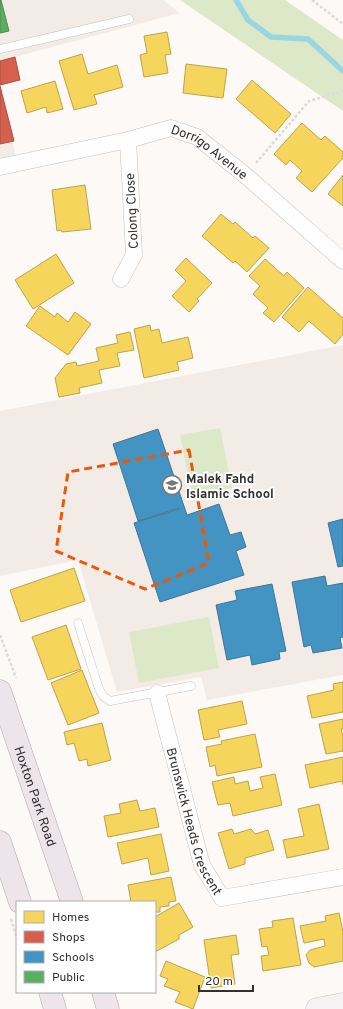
<svg xmlns="http://www.w3.org/2000/svg" width="343" height="1009" viewBox="0 0 343 1009" font-family="Overpass,sans-serif">
<style>
.built{fill:#f3ece6}
.green{fill:#dce8c8}
.homes{fill:#f6d55c;stroke:#bca44f}
.shops{fill:#d6604d;stroke:#a55244}
.schools{fill:#4393c3;stroke:#3e7697}
.public{fill:#5aae61;stroke:#4e8852}
.lines{fill:none;stroke-linecap:round;stroke-linejoin:round}
.stream{stroke:#99d5e3;stroke-width:5.5}
.lane-casing{stroke:#c4c3c1;stroke-width:9}
.street-casing{stroke:#c4c3c1;stroke-width:17}
.secondary-casing{stroke:#c4c3c1;stroke-width:23}
.primary-casing{stroke:#b6a9ae;stroke-width:23}
.path{stroke:#dcdbdb;stroke-width:2.5;stroke-dasharray:3 2;stroke-linecap:butt}
.lane{stroke:#fffefe;stroke-width:8}
.street{stroke:#fffefe;stroke-width:16}
.secondary{stroke:#f5f2f4;stroke-width:22}
.primary{stroke:#ede5e9;stroke-width:22}
.marked{fill:none;stroke:#e8590c;stroke-width:3;stroke-dasharray:8 5;stroke-linejoin:round}
.labels{text-anchor:middle;stroke-width:4;stroke-linejoin:round;paint-order:stroke}
.street-label{font-size:13px;fill:#333130;stroke:#fff}
.poi-label{font-size:13px;font-weight:bold;fill:#333130;stroke:#fff;text-anchor:start}
</style>
<rect width="100%" height="100%" fill="#fcf9f7"/>
<!-- built -->
<path class="built" d="M0,0H163L180,13L15,57L20,80L0,85Z
M0,86L17,163L0,167Z
M343,345V675L207,700L201,677L117,692L78,560L0,576V411Z"/>
<!-- green -->
<path class="green" d="M180,0H285L343,40V111Z
M220,428L232,488L192,495L180,435Z
M209,617L219,668L139,683L129,632Z"/>
<!-- homes -->
<path class="homes" d="M167,32L171,54L165,55L168,73L144,77L140,55L147,53L144,36Z
M82,54L88,74L117,65L123,87L94,95L97,104L74,110L59,61Z
M186,64L227,69L223,98L183,93Z
M252,80L291,114L275,133L236,99Z
M55,81L63,109L47,113L46,107L27,113L21,91Z
M302,123L321,140L325,136L343,152V158L312,192L296,178L302,171L290,160L286,165L274,154Z
M343,175V206L328,194Z
M85,185L91,229L62,232L61,230L57,231L52,190Z
M221,214L233,224L235,222L253,238L255,236L269,248L247,272L235,261L233,263L202,236Z
M56,254L74,283L33,309L15,280Z
M186,258L212,283L197,299L199,301L189,312L172,296L186,281L175,270Z
M265,259L284,276L287,272L304,288L274,322L263,313L268,308L253,294L260,286L249,276Z
M308,287L343,318V334L335,344L309,321L299,332L282,317Z
M40,306L55,317L57,313L68,322L75,312L91,324L68,355L26,326Z
M150,325L151,331L159,329L162,343L188,337L193,358L177,362L179,370L144,378L134,329Z
M130,332L134,350L117,353L120,366L99,370L102,383L79,388L80,393L59,397L55,378L66,364L76,362L77,366L99,361L96,348L118,343L116,335Z
M74,568L85,601L21,622L10,590Z
M66,625L81,669L48,680L32,637Z
M82,670L99,713L68,725L51,683Z
M343,682V712L312,718L307,696L334,690L333,684Z
M242,701L247,724L218,730L220,737L204,740L198,710Z
M343,719V729H341L343,736V751L326,754L319,724Z
M102,723L111,760L88,766L87,759L79,761L74,743L67,745L64,732Z
M255,734L262,767L217,776L215,765L210,767L206,747L222,744L221,741Z
M343,757V785L342,781L310,788L305,765Z
M275,774L282,805L233,816L230,803L218,805L212,782L234,777L235,784L248,781L250,791L263,788L260,777Z
M137,800L140,811L155,808L159,827L108,837L104,816L121,813L119,804Z
M319,804L329,849L287,858L283,840L304,836L298,809Z
M232,829L234,834L251,829L255,834L268,830L274,850L245,858V864L229,869L218,833Z
M161,834L169,871L151,875L148,858L122,864L117,843Z
M171,877L176,901L169,902V906L160,907V912H155V902H131L128,885Z
M179,903L193,927L179,935V939L155,952V917Z
M339,913L343,932V961L314,967L309,963L306,955L310,950L325,946L324,939L304,943L300,926L326,921L325,916Z
M293,918L301,965L263,971L261,956L269,955L267,946L262,947L259,929L273,927L272,921Z
M236,935L239,954L231,955L235,984L211,988L204,940Z
M166,961L205,977L193,1009L175,1002L180,992L164,986L168,979L160,976Z"/>
<!-- shops -->
<path class="shops" d="M15,57L20,80L0,85V61Z
M0,86L14,141L0,144Z"/>
<!-- schools -->
<path class="schools" d="M158,429L187,515L219,504L230,535L241,532L246,547L236,551L244,575L160,602L134,523L179,509V508L138,521L113,444Z
M343,519V566L338,567L328,523Z
M325,576L327,586L343,583V637L340,638L342,648L313,653L311,645L304,647L292,582Z
M272,584L286,651L279,652L280,659L252,665L250,655L227,660L216,605L237,600L235,591Z"/>
<!-- public -->
<path class="public" d="M0,0H1L9,31L0,33Z"/>
<g class="lines">
<!-- stream -->
<path class="stream" d="M236,0L248,20L271,37L308,39L343,71"/>
<!-- lane casing -->
<g class="lane-casing">
<path id="lane" d="M0,49L129,19
M78,623L99,689L103,696L110,701L191,686"/>
</g>
<!-- street casing -->
<g class="street-casing">
<g id="street">
<path id="s1" d="M0,167L128,140L171,128L197,137L245,175L343,261"/>
<path d="M121,279L134,255L128,140"/>
<path id="s2" d="M157,693L202,865L222,898L343,877"/>
</g>
</g>
<!-- secondary casing -->
<g class="secondary-casing">
<path id="secondary" d="M317,1009L343,1004"/>
</g>
<!-- primary casing -->
<g class="primary-casing">
<g id="primary">
<path id="s3" d="M0,691L72,902"/>
<path d="M0,842L20,902"/>
<path d="M50,992L55,1009"/>
<path d="M103,992L108,1009"/>
</g>
</g>
<!-- path -->
<path class="path" d="M312,0L343,24
M256,163L309,101L343,91
M0,635L16,678
M11,919L17,938"/>
<!-- lane -->
<use href="#lane" class="lane"/>
<!-- street -->
<use href="#street" class="street"/>
<!-- secondary -->
<use href="#secondary" class="secondary"/>
<!-- primary -->
<use href="#primary" class="primary"/>
</g>
<!-- marked area -->
<path class="marked" d="M189,450L209,563L145,589L56,551L68,472Z"/>
<!-- icons -->
<defs>
<g id="school-ring" transform="scale(1)"><circle r="9.5" fill="#fff" stroke="#797776" stroke-width="1.5"/><path d="M0-5L7-2L0 1L-7-2ZM-4 1L0 2.5L4 1V4Q0 6-4 4Z" fill="#797776"/></g>
</defs>
<g fill-rule="evenodd">
<use href="#school-ring" x="172" y="485"/>
</g>
<g class="labels">
<!-- street labels -->
<g class="street-label">
<text dy="5" stroke="none"><textPath href="#s1" startOffset="221">Dorrigo Avenue</textPath></text>
<text transform="translate(131 211) rotate(-93)" y="5">Colong Close</text>
<text dy="5" stroke="none"><textPath href="#s3" startOffset="111">Hoxton Park Road</textPath></text>
<text dy="5" stroke="none"><textPath href="#s2" startOffset="134">Brunswick Heads Crescent</textPath></text>
</g>
<!-- poi labels -->
<g class="poi-label">
<text x="186" y="483">Malek Fahd<tspan x="186" dy="15">Islamic School</tspan></text>
</g>
</g>
<!-- legend -->
<rect x="16" y="901" width="140" height="92" fill="#ffffff" stroke="#adadac"/>
<rect x="24" y="911" width="20" height="12" fill="#f6d55c" stroke="#adadac"/>
<text x="52" y="921" font-size="12" fill="#333130">Homes</text>
<rect x="24" y="931" width="20" height="12" fill="#d6604d" stroke="#adadac"/>
<text x="52" y="941" font-size="12" fill="#333130">Shops</text>
<rect x="24" y="951" width="20" height="12" fill="#4393c3" stroke="#adadac"/>
<text x="52" y="961" font-size="12" fill="#333130">Schools</text>
<rect x="24" y="971" width="20" height="12" fill="#5aae61" stroke="#adadac"/>
<text x="52" y="981" font-size="12" fill="#333130">Public</text>
<!-- scale -->
<path d="M199 985v6h54v-6" fill="none" stroke="#333130" stroke-width="2"/>
<text x="205" y="985" font-size="12" fill="#333130" stroke="#ffffff" stroke-width="3" paint-order="stroke">20 m</text>
</svg>
